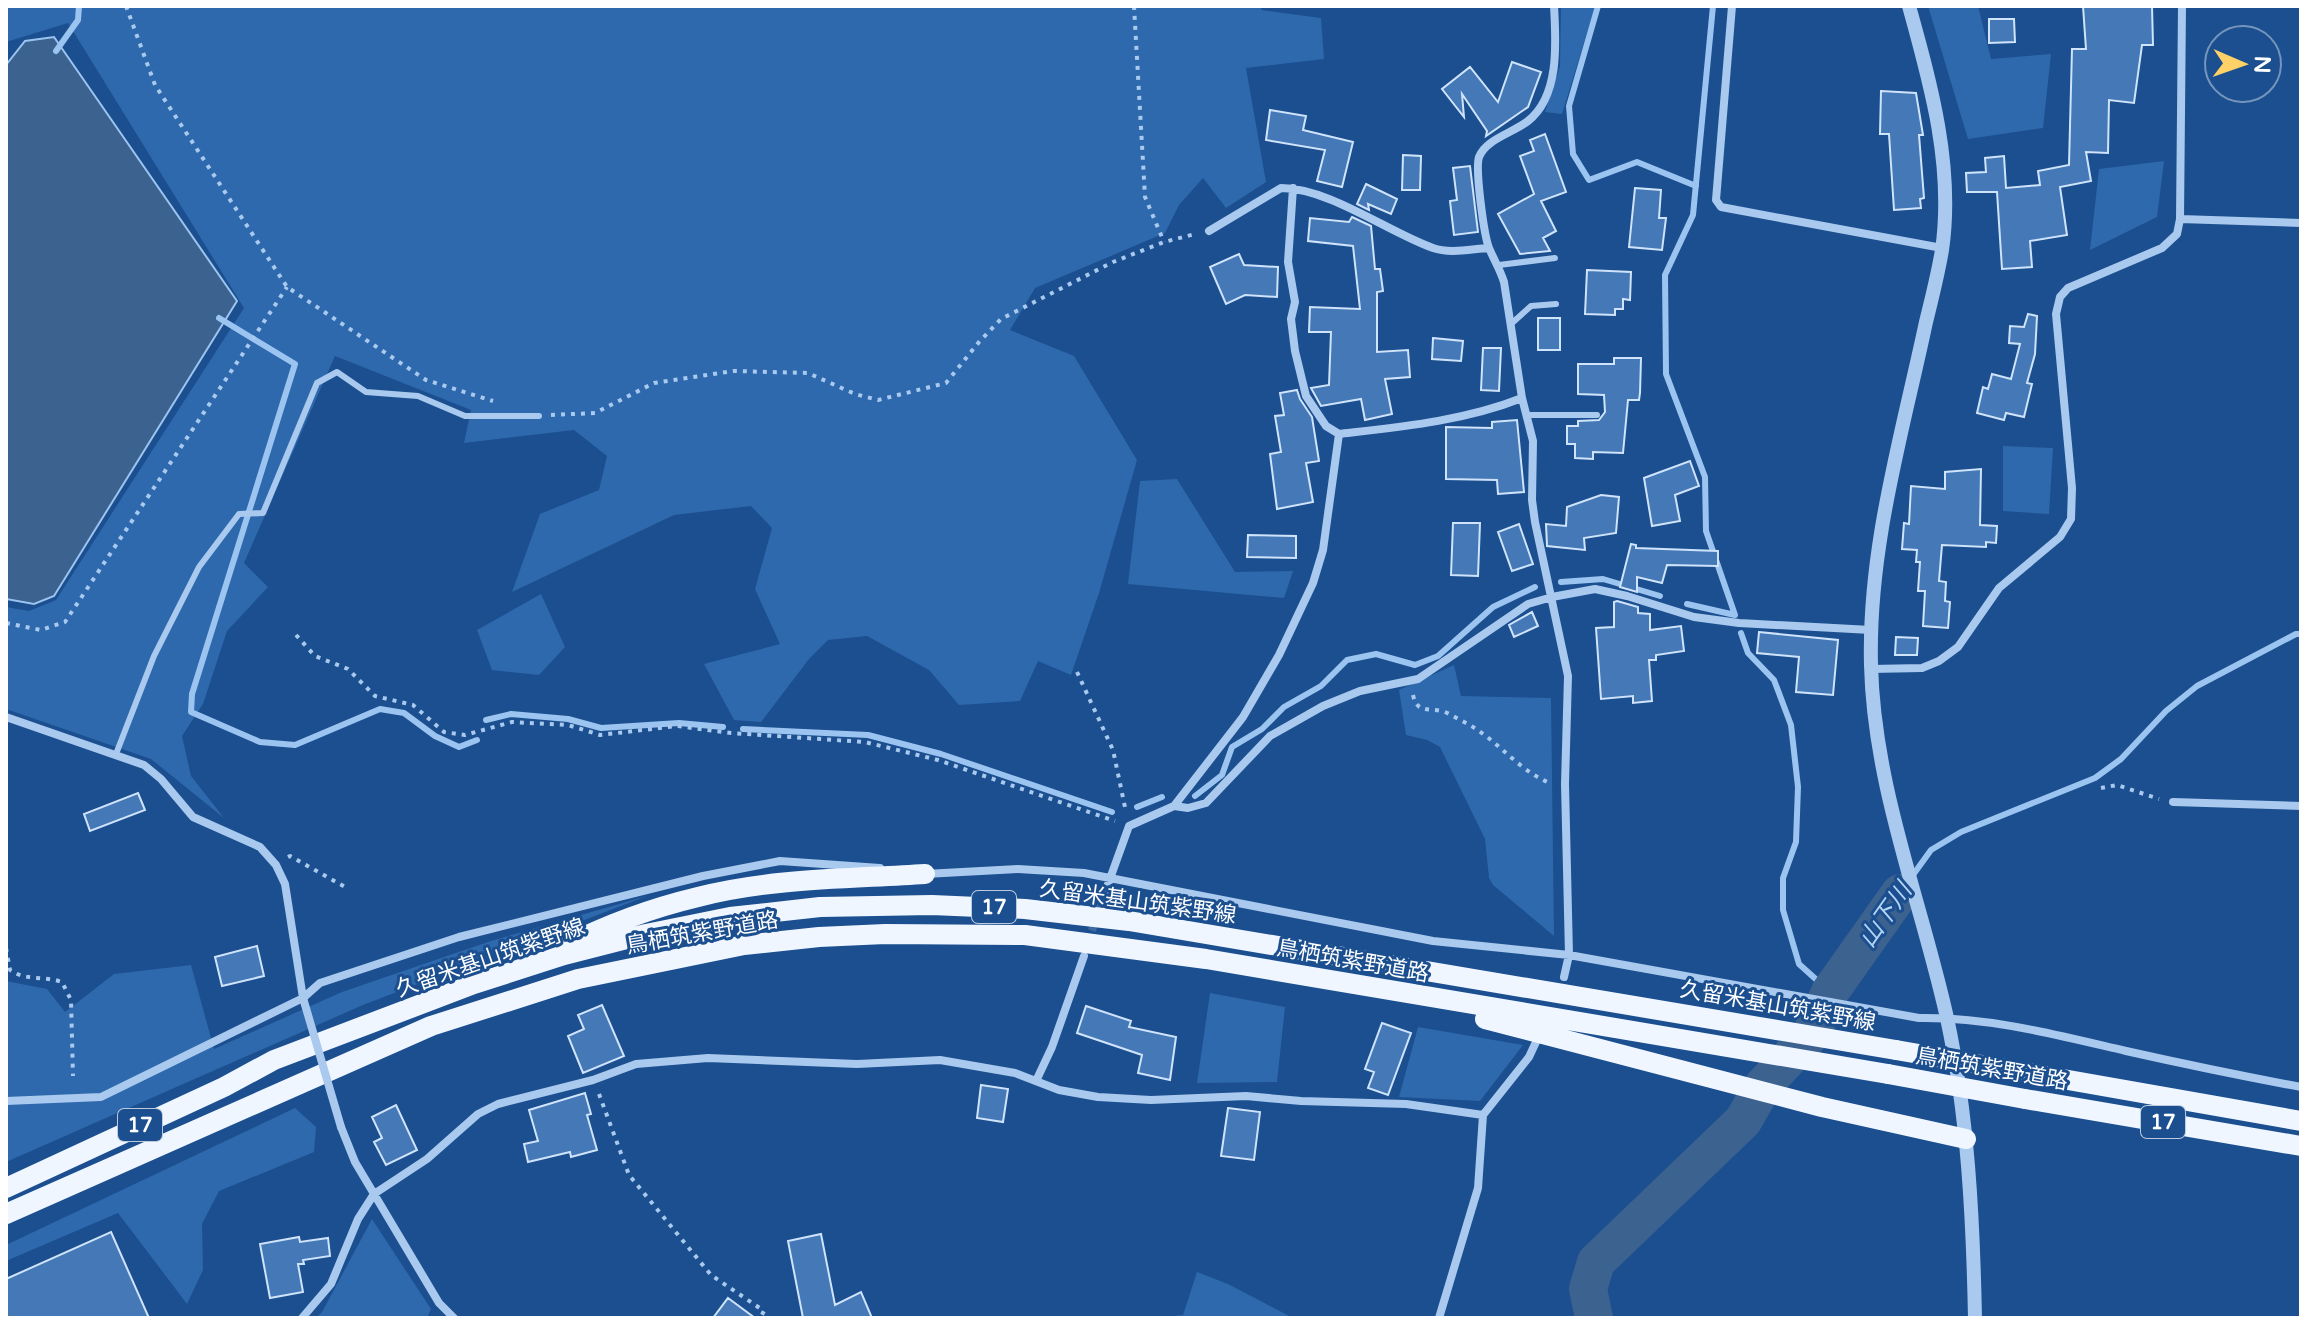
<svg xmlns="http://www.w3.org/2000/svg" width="2307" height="1324" viewBox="0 0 2307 1324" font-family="'Varela Round','Noto Sans JP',sans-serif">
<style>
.green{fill:#2e69ad}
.water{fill:#3c6290;stroke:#9cc4f0;stroke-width:2}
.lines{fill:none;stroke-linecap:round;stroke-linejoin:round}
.stream{stroke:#9cc4f0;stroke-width:6}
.river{stroke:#3c6290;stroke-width:38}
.building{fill:#4478b7;stroke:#cfe3fa;stroke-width:2}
.minor-tunnel{stroke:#3d69a0;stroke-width:8;stroke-dasharray:8 4;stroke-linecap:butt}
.path{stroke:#a9c9ee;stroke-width:4;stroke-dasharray:4 6;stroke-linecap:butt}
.service{stroke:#a9c9ee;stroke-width:6}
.minor{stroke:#a9c9ee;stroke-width:8}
.tertiary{stroke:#a9c9ee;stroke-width:14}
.primary{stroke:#f0f6ff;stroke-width:20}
.minor-bridge{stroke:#a9c9ee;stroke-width:8}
.primary-bridge{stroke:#f0f6ff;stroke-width:20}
.labels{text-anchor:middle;stroke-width:6;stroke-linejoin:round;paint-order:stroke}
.shield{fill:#1b4f8f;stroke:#bbcadd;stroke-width:2}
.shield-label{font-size:20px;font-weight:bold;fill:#fff}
.street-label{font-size:22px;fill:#fff;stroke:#1b4f8f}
.water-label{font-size:24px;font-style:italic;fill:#b5d3f5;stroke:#1b4f8f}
</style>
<rect width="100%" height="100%" fill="#1b4f8f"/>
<!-- green -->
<path class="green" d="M6,6H1262L1261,10L1321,18L1324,59L1246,68L1266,182L1226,208L1203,178L1179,205L1165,233L1035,288L1010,330L1074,356L1137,460L1099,593L1071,675L1038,661L1020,701L959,705L929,670L867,636L828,640L809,659L761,722L734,720L704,664L780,644L755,589L772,528L751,506L674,515L512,592L540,514L599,490L607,456L574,430L464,443L471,410L335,356L244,563L268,587L227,631L203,704L182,736L191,776L224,818L151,759L6,709V607L29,611L56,600L244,308L68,23L6,42Z
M1561,6L1595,7L1562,114L1545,112L1560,66Z
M1928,6H1978L1991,59L2051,54L2043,128L1968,139Z
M2164,161L2157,217L2090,250L2099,169Z
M2003,446L2053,448L2049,514L2003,511Z
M1177,479L1235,572L1293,571L1284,598L1128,584L1140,481Z
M541,594L565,647L539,675L492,670L477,630Z
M1454,665L1461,696L1551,698L1554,936L1493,885L1489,878L1485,839L1440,747L1427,740L1406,735L1399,690Z
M647,896L363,1005L6,1162V981L47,989L65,1012L114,974L191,965L214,1049L342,992L491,941Z
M1210,993L1285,1007L1277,1082L1197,1083Z
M1418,1027L1523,1045L1480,1101L1399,1097Z
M295,1108L316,1127L314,1152L219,1191L202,1224L203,1270L187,1304L118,1213L6,1261V1245Z
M372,1219L431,1309L427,1318H316L322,1312Z
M1197,1272L1228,1284L1293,1318H1153L1183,1315Z"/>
<!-- water -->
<path class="water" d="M54,37L237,301L54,596L34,604L6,599V65L25,41Z"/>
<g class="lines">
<!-- stream -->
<path class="stream" d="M1598,6L1569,106L1573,154L1589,180L1637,162L1696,186
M1713,6L1693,215L1665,275L1666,374L1705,477L1706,531L1735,615
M56,51L78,20L79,6
M219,318L295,364L192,694L191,712L260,742L295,745L380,709L404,713L435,736L459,747L477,740
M1561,582L1603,579L1660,596
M1687,604L1735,615
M1741,633L1748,653L1774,680L1791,725L1798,787L1796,842L1783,878V910L1799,964L1830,992
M486,720L511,714L568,719L601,728L679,723L723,727
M743,729L868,735L941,754L1112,812
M1195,796L1222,775L1232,747L1262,729L1284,707L1321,686L1347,660L1376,654L1415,665L1438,656L1493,607L1535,587
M1137,807L1162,797
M1900,893L1931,850L1961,832L2095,778L2121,759L2166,711L2197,686L2296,634H2301"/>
<!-- river -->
<path class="river" d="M1594,1318L1588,1289L1596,1262L1743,1121L1763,1086L1811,1034L1830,992L1900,893"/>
</g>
<!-- building -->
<path class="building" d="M2083,6H2152L2153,45H2142L2134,103L2109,100L2108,153L2086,152L2091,181L2060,187L2067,235L2030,241L2032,267L2002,269L1997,192H1967L1966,173L1986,172L1985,158L2004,156L2006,188L2040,185L2038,171L2069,165L2072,49H2086Z
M1989,19H2014L2015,42L1989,43Z
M1512,62L1541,72L1528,107L1486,136L1487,131L1462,94L1464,117L1442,89L1470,67L1498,102Z
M1881,91L1916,93L1923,135H1919L1924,198L1920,199L1921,208L1894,210L1889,134H1880Z
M1270,110L1306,116L1303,130L1353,142L1342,187L1317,181L1325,150L1266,140Z
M1545,134L1566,192L1541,201L1556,231L1543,238L1550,251L1520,254L1498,214L1534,194L1520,156L1534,151L1530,140Z
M1403,155L1421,156L1420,190H1402Z
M1470,166L1478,232L1454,235L1450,201L1457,200L1453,168Z
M1366,184L1397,199L1391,214L1368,204L1369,210L1357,204Z
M1635,188L1661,190L1659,218H1666L1662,250L1629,247Z
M1352,217L1371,226L1375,269H1380L1383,291L1377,292V352L1408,350L1410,377L1385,379L1392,414L1365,420L1361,399L1321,406L1311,388L1329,385L1331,332H1309L1310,307L1360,309L1353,246L1308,241L1310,218L1349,222Z
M1239,254L1244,265L1278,267L1277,297L1245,295L1226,304L1210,267Z
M1587,270L1631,272L1630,300L1623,299V309H1615V315L1585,314Z
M2028,314L2037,316L2035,354L2027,383L2032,384L2024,417L2006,413L2004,420L1977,413L1983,387L1988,389L1992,374L2011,379L2020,344L2009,343L2010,326L2024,327Z
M1538,318H1560V350H1538Z
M1433,338L1463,341L1461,361L1432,359Z
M1483,348H1501L1499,391L1481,390Z
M1614,358H1641L1640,393L1639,400H1628L1623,453L1593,452V459L1575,458V444H1567V426H1578V421L1599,420L1605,412L1604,395L1578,394V364H1614Z
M1297,390L1300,399L1312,417L1319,461L1306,463L1313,502L1277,509L1270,454L1281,452L1275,416L1284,415L1280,393Z
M1517,420L1524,492L1498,494L1497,480L1446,479V427L1492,428V422Z
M1690,461L1699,486L1675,495L1680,521L1652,526L1644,478Z
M1981,469L1980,525L1997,526L1996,543L1986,542V547L1942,545L1939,581L1946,582L1945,601L1950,602L1948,628L1923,626L1925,591H1918L1920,562H1916L1917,550L1902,549L1904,523L1909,524L1911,486L1945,489V472Z
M1601,495L1619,497L1616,533L1584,538L1585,550L1547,546L1546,524L1566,526L1567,507Z
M1453,523H1480L1478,576L1451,575Z
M1519,524L1533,564L1512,571L1498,532Z
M1248,535L1296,536V558L1247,557Z
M1631,544L1636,545V548L1718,551V566L1667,565L1662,583L1637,577V592L1620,587Z
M1617,601L1638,607V613L1650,614V630L1681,626L1684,651L1656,655V660H1649L1652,701L1633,703V696L1601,699L1596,628L1614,627V602Z
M1532,612L1538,626L1514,637L1509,625Z
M1759,632L1838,640L1833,695L1796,692L1799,657L1757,653Z
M1896,637L1918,638L1917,655H1895Z
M138,793L145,810L90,831L84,814Z
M257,946L264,976L222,986L215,957Z
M602,1005L624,1056L583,1073L568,1036L584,1029L578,1015Z
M1086,1006L1131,1021L1129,1027L1176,1037L1170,1080L1138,1073L1142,1055L1077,1033Z
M1382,1023L1411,1033L1388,1095L1368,1088L1374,1072L1365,1069Z
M981,1085L1008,1089L1003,1122L977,1118Z
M585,1093L591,1114L587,1115L597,1150L571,1157L570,1152L528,1162L524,1144L538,1141L529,1110Z
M396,1105L417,1150L386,1165L374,1142L382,1138L372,1117Z
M1228,1108L1260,1112L1254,1160L1221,1156Z
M111,1232L149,1318H6V1279Z
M821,1234L835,1305L861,1292L872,1318H803L788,1241Z
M299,1237L300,1242L328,1238L330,1256L303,1260L304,1264H298L303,1292L270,1298L260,1244Z
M728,1298L755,1318H713Z"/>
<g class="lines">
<!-- minor-tunnel -->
<path class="minor-tunnel" d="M1088,942L1103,898"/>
<!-- path -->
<path class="path" d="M126,6L155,85L287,287L426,380L493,401
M1134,6L1145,197L1164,242
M551,415L595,413L654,383L733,371L808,373L855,394L878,400L946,383L979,342L1001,319L1113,262L1164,242L1195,234
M6,623L41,630L65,622L287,287
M296,635L315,656L348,669L375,696L413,705L444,732L465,735L512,722L568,725L600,735L677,726L731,733L865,742L938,760L1115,821
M1077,672L1113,750L1126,812
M1413,695C1417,713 1427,708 1442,711C1449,713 1458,719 1464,722C1498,739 1515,769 1552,784
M2101,788L2117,785L2159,799
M288,857L290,856L345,887
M6,948L10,970C25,981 45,976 62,982L71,1000L73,1076
M599,1094L629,1175L711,1275L764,1311L760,1318"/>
<!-- service -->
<path class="service" d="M1499,265L1555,258
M1511,324L1531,306L1556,304
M1528,415H1597
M116,754L154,656L199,567L239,514L263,513L317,383L337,372L366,392L418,396L465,416H539"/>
<!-- minor -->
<path class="minor" d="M1554,6C1556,42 1560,96 1528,121C1513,133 1486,139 1479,157C1475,170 1484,235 1489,248C1494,260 1500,269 1504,282L1522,398L1533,441L1532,500L1535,522L1568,676L1565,784L1569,955L1564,977
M1732,6L1716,200L1721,207L1942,248
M1293,188L1288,262L1295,302L1291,319L1295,351L1306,396L1326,426L1339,434C1400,427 1464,421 1522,398
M2180,219L2301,223
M1209,231L1281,188C1329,188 1388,232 1433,248C1450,254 1471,249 1489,248
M1871,669L1922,668L1939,661L1958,647L1999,588L2060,537L2071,519L2072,488L2056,314L2060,297L2068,288L2162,248L2177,234L2180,219L2182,6
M6,717L144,765L161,779L193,817L260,847L276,865L285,884L303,998
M2173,802L2301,806
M1174,806L1243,717L1279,655L1313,583L1323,550L1339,434
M925,874L1018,869L1084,873L1433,941L1569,955L1919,1018C1990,1017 2057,1035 2126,1051C2184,1064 2242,1076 2301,1087
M1103,898L1129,826L1174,806L1188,808L1206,803L1270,736L1323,706L1360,691L1418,679L1528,604L1552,597L1595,589L1627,596L1694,617L1739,623L1871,630
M1036,1081L1052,1047L1084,956
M6,1101L101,1097L303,998L320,983L459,937L703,876L780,861L880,868
M341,1127L355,1162L439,1303L454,1318
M302,1318L331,1284L358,1219L374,1194L427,1159L478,1114L498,1104L593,1080L636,1064L708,1058L857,1064L940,1060L1015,1073L1059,1090L1098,1097L1151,1100L1246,1096L1301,1101L1406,1104L1483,1115
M1439,1318L1478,1188L1483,1115L1529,1057L1536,1042"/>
<!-- tertiary -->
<path class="tertiary" d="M1909,6C1931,85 1954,167 1942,250C1938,274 1932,298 1926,322C1902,435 1868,548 1871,665C1874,787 1921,901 1947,1018C1968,1116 1973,1218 1975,1318"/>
<!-- primary -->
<path class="primary" d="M565,946C606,925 652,908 698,897C771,878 850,879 925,874
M1485,1019L1822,1107L1966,1139
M2028,1073L2301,1121
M2025,1099L2301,1146
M6,1188L224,1087L274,1060L474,984L564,955L646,934L730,917L820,907L932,905L1025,909L1129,921L1896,1050
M6,1214L431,1026L578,979L744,945L819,937L885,934L1025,935L1206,959L1888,1074"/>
<!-- minor-bridge -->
<path class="minor-bridge" d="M303,998L341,1127"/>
<!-- primary-bridge -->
<path class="primary-bridge" d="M1896,1050L2028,1073
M1888,1074L2025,1099"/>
</g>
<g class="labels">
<!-- shield labels -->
<g class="shield">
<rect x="972" y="891" width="44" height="32" rx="6"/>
<rect x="2141" y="1106" width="44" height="32" rx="6"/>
<rect x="118" y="1109" width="44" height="32" rx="6"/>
</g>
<g class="shield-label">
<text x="994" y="914">17</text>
<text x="2163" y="1129">17</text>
<text x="140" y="1132">17</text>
</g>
<!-- street labels -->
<g class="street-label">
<text transform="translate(1138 901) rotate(8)" y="8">久留米基山筑紫野線</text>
<text transform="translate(702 932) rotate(-10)" y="8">鳥栖筑紫野道路</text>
<text transform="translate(490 957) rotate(-19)" y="8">久留米基山筑紫野線</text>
<text transform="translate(1353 960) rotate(10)" y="8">鳥栖筑紫野道路</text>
<text transform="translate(1778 1005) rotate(10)" y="8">久留米基山筑紫野線</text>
<text transform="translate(1992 1068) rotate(10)" y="8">鳥栖筑紫野道路</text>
</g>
<!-- water labels -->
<g class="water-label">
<text transform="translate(1885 915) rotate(-55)" y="8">山下川</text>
</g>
</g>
<!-- border -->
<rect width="2307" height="1324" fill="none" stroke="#ffffff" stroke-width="16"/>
<!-- north arrow -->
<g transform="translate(2243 64) rotate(92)"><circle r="38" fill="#1b4f8f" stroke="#7695bc" stroke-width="2"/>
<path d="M0-6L14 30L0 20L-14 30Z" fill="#ffd166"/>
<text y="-12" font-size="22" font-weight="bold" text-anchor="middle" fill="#ffffff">N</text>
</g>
</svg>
